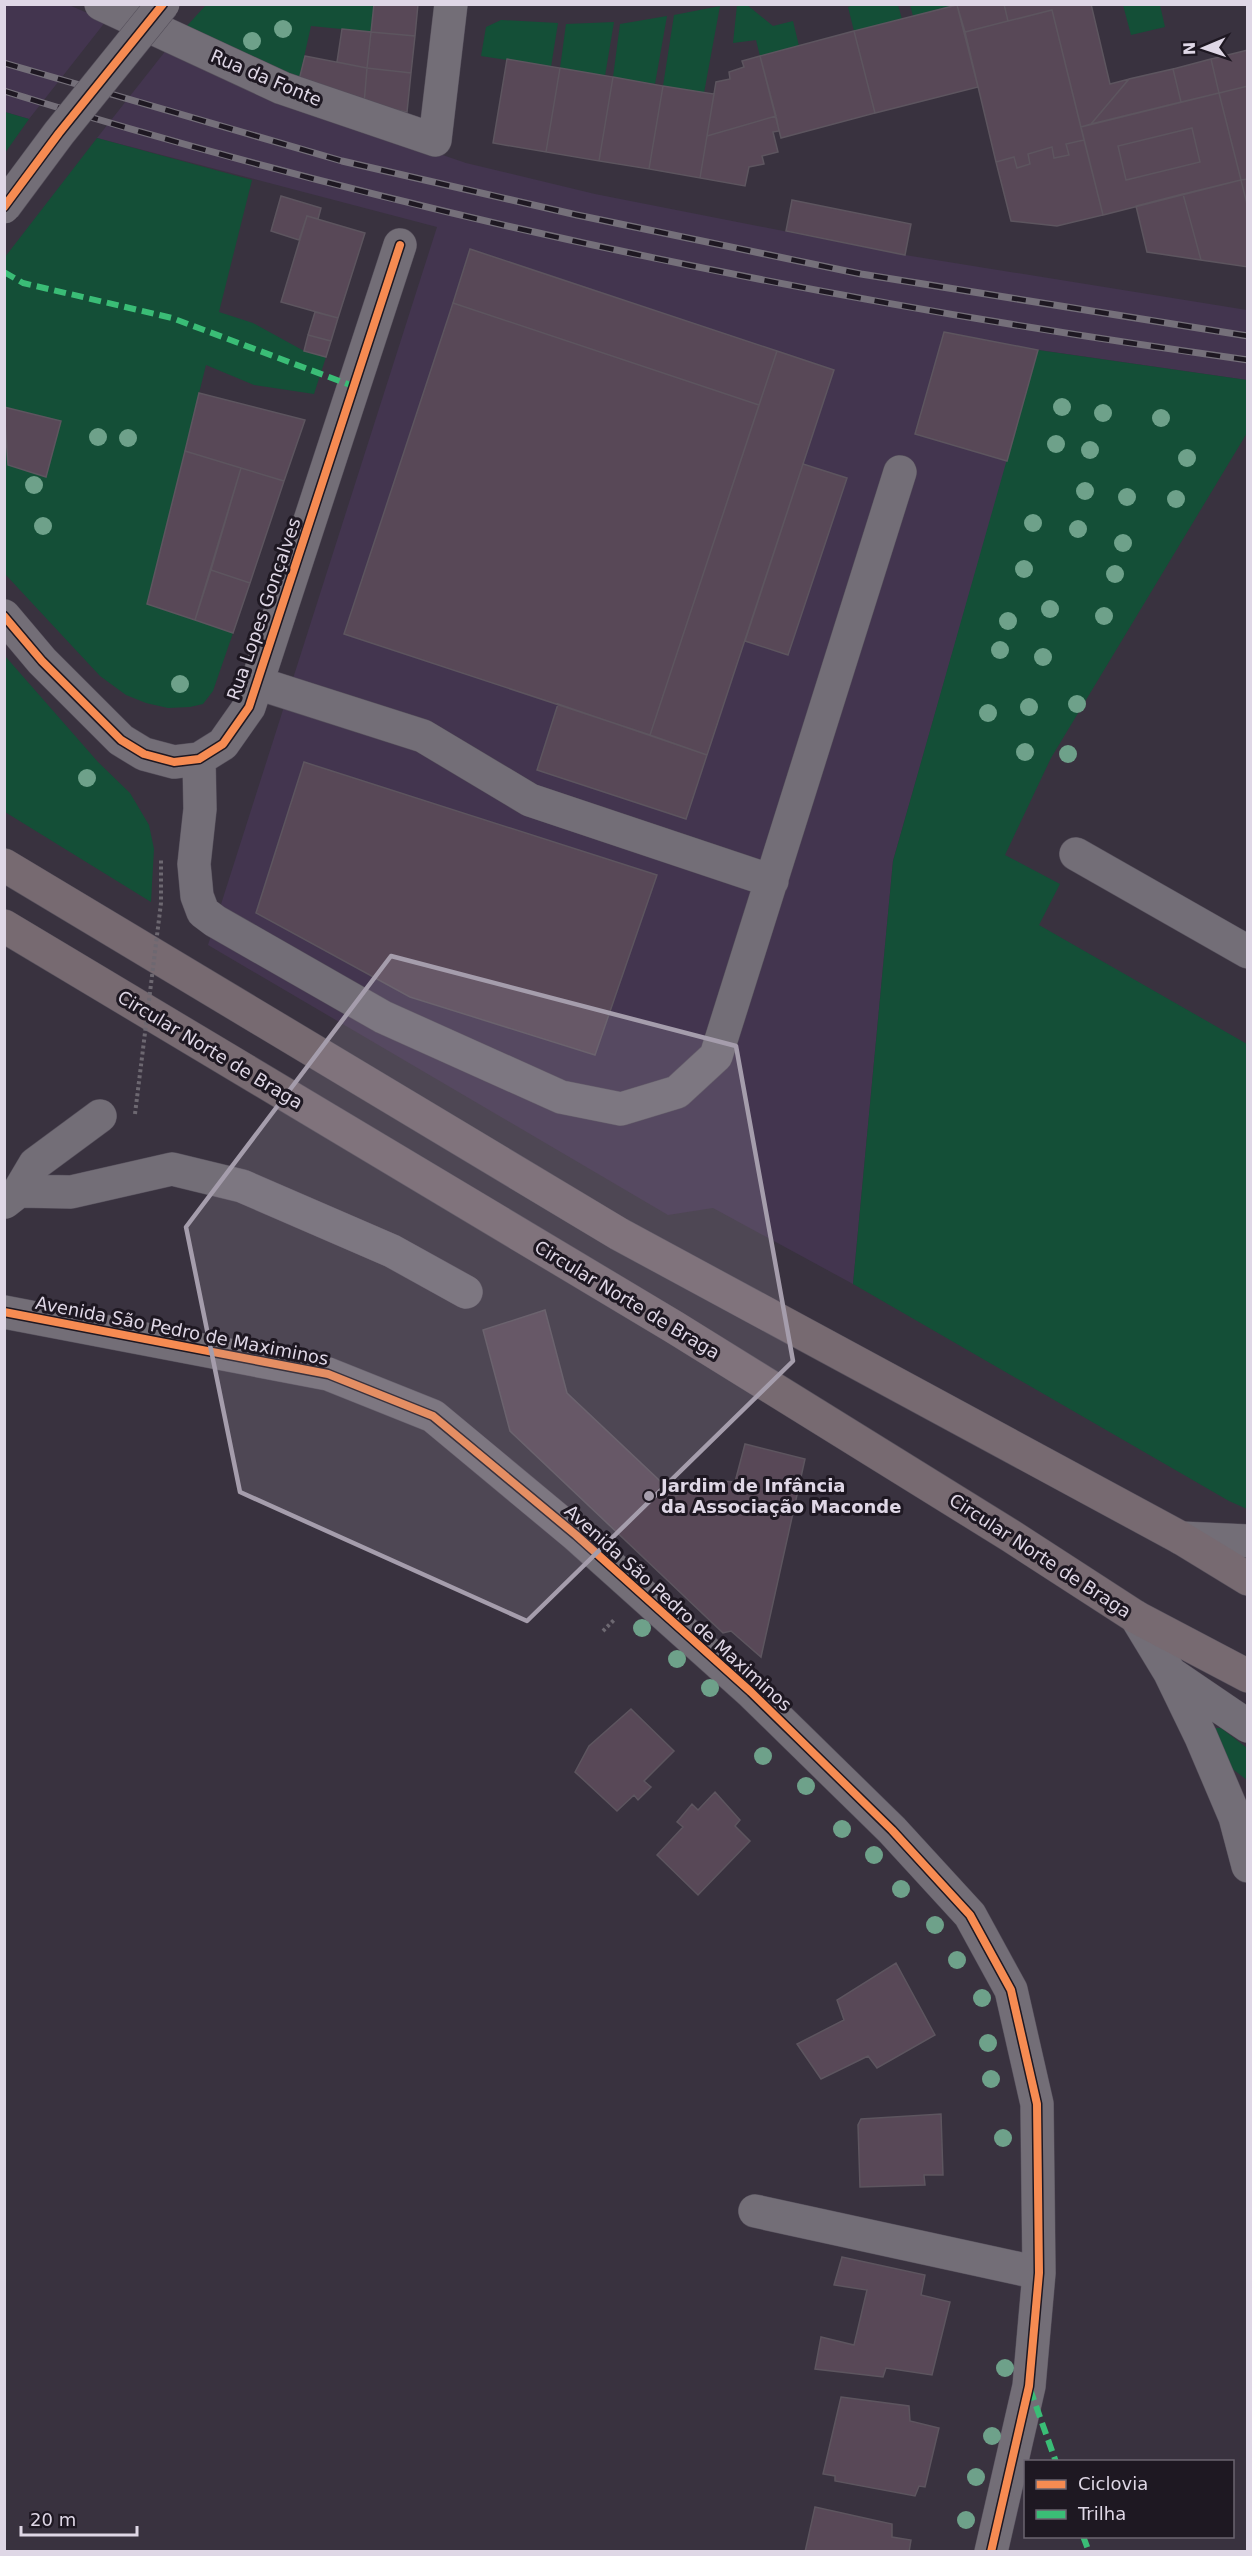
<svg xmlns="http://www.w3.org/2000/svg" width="1252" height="2556" viewBox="0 0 1252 2556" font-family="'DejaVu Sans',sans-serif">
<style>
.built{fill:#43354f}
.green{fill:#144f37}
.building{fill:#584857;stroke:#5d555f;stroke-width:1.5;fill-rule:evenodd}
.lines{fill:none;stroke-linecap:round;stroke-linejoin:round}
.minor-casing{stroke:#56505c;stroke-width:34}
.highway-casing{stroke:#56505c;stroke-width:34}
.path{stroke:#6d6871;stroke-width:4;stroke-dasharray:3 3;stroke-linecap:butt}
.minor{stroke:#736e77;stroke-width:33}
.highway{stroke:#776a71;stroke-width:33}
.rail-casing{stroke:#75707a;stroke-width:7}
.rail{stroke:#1e1822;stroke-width:4.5;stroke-dasharray:14;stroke-linecap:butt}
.minor-bridge-casing{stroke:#56505c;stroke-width:34;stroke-linecap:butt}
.path-bridge{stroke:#6d6871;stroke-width:4;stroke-dasharray:3 3;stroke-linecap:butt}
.minor-bridge{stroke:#736e77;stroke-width:33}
.quiet{stroke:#3abd76;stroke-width:6;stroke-dasharray:12 6;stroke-linecap:butt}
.cycleway-casing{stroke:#1e1822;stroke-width:11}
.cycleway{stroke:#f68b52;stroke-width:8}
.tree{fill:#6ea18a}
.marked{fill:#a59dac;fill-opacity:0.2;stroke:#a59dac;stroke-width:4.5;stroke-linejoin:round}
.poi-dot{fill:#a59dac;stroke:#1e1822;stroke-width:2}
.labels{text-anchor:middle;stroke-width:6;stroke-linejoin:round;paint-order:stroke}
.street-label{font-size:18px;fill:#dfd7e6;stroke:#1e1822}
.poi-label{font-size:18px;font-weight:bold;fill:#dfd7e6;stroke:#1e1822;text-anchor:start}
</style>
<rect width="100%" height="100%" fill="#39323f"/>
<!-- built -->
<path class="built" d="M4,5H69L106,21L29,119L5,112Z
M167,49L343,121L466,163L595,194L905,255L1247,310V380L1039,350L893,861L853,1284L713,1208L668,1215L208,945L437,227L97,138Z"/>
<!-- green -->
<path class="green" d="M746,4L773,26L793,21L799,46L760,56L756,40L733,43L737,5Z
M856,4L898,5L902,19L854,31L848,7Z
M957,4L913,16L910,5V4Z
M206,5H374L371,32L311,26L298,84L184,29Z
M1123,5H1160L1165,27L1131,35Z
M720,6L704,93L663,86L674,15Z
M667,16L655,84L613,77L620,24Z
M501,20L558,23L551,67L481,56L486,27Z
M614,22L605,76L560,68L566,24Z
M5,112L29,119L5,153L4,112Z
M97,138L252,180L219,312L253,323L304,351L326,357L314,394L254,385L206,365L147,604L233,633L213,691L203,704L190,707L168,708L146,703L126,695L100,676L5,574L4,409L8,465L46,477L61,421L5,407V257Z
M1038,350L1247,380V433L1051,758L1005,855L1060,884L1039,925L1247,1044V1509L1229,1501L853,1284L893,861Z
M5,656L98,762L130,793L149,825L154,849L151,902L5,812Z
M1216,1728H1221L1247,1748V1780L1226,1764L1213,1732Z"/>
<!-- building -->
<path class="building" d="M374,4H418L415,36L371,32Z
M1004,4H1091L1110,84L1129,79L1091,124L1081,127L1052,10L1008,21Z
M1004,4L1008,21L965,32L957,5Z
M957,5L978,87L875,113L854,31Z
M1052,10L1084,140L1066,144L1069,155L1054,158L1052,147L1028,154L1030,164L1017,168L1014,157L996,162L965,32Z
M342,29L371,32L367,68L337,62Z
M854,31L875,113L781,138L760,56Z
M371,32L415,36L411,73L367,68Z
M1248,50V86L1219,93L1211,59Z
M305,56L367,68L364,104L298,84Z
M760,56L776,116L707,136L716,82L730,79L729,72L744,67L742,61Z
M507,59L560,68L546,152L493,143Z
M1211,59L1219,93L1181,102L1173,69Z
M367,68L411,73L407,112L364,104Z
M560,68L613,77L599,161L546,152Z
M1173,69L1181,102L1091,124L1129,79Z
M613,77L663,86L649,169L599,161Z
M663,86L714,94L700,178L649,169Z
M1248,86V179L1241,180L1219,93Z
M1219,93L1241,180L1103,215L1081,127ZM1192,128L1200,162L1126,180L1118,146Z
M776,116L779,131L773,132L778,152L762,156L764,164L749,167L745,186L700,178L707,136Z
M1192,128L1200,162L1126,180L1118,146Z
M1084,140L1103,215L1057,226L1011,221L996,162L1014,157L1017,168L1030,164L1028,154L1052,147L1054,158L1069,155L1066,144Z
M1248,179V208L1241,180Z
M1241,180L1248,208V267L1201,260L1183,194Z
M1183,194L1201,260L1147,252L1136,206Z
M281,196L321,208L318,219L307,216L299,240L271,231Z
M792,200L911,224L905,255L786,231Z
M307,216L365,233L338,318L281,302Z
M470,249L777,351L759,405L453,303Z
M453,303L759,405L650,735L344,634Z
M315,312L338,318L331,341L308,335Z
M944,332L1038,350L1007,461L915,434Z
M308,335L331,341L326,357L304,351Z
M777,351L834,370L707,755L650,735Z
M199,393L305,420L284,481L185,451Z
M4,407L61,421L46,477L8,465Z
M185,451L241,468L195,620L147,604Z
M803,464L847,478L788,655L745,641Z
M241,468L284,481L250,583L211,570Z
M211,570L250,583L233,633L195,620Z
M558,704L707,755L686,819L537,770Z
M304,762L657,875L595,1055L410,997L256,913Z
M545,1310L567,1393L676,1496L693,1485L709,1480L735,1482L745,1444L805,1459L761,1657L731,1631L723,1633L510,1431L483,1330Z
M631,1709L674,1751L644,1781L651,1787L638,1800L634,1795L617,1811L575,1772L589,1746Z
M715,1792L740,1820L735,1826L750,1841L698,1895L657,1855L683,1827L677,1822L692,1804L698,1810Z
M896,1963L935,2035L877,2068L868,2056L821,2079L797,2044L844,2020L837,2000Z
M941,2114L943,2175H924L925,2185L860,2187L858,2125L861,2119Z
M842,2257L925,2275L921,2295L950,2302L932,2375L886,2368L883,2377L815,2369L821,2337L854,2345L867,2290L834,2285Z
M841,2397L909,2406L910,2421L939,2428L925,2487L919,2486L915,2496L835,2481V2476L823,2474Z
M815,2507L892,2524V2537L911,2540L909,2552H805Z"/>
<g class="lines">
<!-- minor casing -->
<g class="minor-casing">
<path id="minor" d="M101,4L282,88L435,140L451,4
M4,616L42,661L121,740L144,754L174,762L199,759L223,744L249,707L400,245
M257,683L423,736L530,800L772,881
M199,759L200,809L194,864L197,896L203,912L215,921L383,1017L561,1097L621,1109L677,1092L716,1056L900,472
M1076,854L1248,952
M19,1191L71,1192L172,1169L242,1186L392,1251L466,1292
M5,1202L19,1191L35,1164L100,1116
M4,1312L328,1374L433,1416L576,1535L751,1692L892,1830L970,1915L1011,1990L1037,2104L1039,2273L1029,2386L991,2552
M1181,1538L1248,1541
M1136,1617L1170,1673L1248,1726
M1170,1673L1201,1737L1235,1817L1248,1866
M755,2211L1039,2273"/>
</g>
<!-- highway casing -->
<g class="highway-casing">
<path id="highway" d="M4,865L619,1234L1181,1538L1248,1579
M4,926L674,1327L1011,1536L1136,1617L1248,1676"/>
</g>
<!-- path -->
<path class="path" d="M603,1631L615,1619"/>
<!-- minor -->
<use href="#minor" class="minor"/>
<!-- highway -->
<use href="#highway" class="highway"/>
<!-- rail casing -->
<g class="rail-casing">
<path id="rail" d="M4,63L342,161L577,215L861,274L1248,336
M4,91C409,217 828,302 1248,360"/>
</g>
<!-- rail -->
<use href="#rail" class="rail"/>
<!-- minor-bridge casing -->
<g class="minor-bridge-casing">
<path id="minor-bridge" d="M4,207L59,133L163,4"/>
</g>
<!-- path-bridge -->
<path class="path-bridge" d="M135,1114L161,903V860"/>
<!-- minor-bridge -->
<use href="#minor-bridge" class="minor-bridge"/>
<!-- quiet -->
<path class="quiet" d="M4,272L23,283L172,318L353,386
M1030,2389L1056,2462
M1083,2536L1089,2552"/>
<!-- cycleway casing -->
<g class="cycleway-casing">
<path id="cycleway" d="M4,207L59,133L163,4
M4,616L42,661L121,740L144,754L174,762L199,759L223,744L249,707L400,245
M4,1312L328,1374L433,1416L576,1535L751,1692L892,1830L970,1915L1011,1990L1037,2104L1039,2273L1029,2386L991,2552"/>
</g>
<!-- cycleway -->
<use href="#cycleway" class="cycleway"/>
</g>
<!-- trees -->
<g class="tree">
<circle cx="283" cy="29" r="9"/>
<circle cx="252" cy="41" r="9"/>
<circle cx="1062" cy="407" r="9"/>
<circle cx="1103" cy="413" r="9"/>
<circle cx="1161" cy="418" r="9"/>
<circle cx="98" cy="437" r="9"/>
<circle cx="128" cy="438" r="9"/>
<circle cx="1056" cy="444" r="9"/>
<circle cx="1090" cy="450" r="9"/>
<circle cx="1187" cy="458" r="9"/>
<circle cx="34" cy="485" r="9"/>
<circle cx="1085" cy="491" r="9"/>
<circle cx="1127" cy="497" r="9"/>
<circle cx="1176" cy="499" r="9"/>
<circle cx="1033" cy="523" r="9"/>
<circle cx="43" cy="526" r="9"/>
<circle cx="1078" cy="529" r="9"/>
<circle cx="1123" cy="543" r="9"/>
<circle cx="1024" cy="569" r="9"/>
<circle cx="1115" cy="574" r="9"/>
<circle cx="1050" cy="609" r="9"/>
<circle cx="1104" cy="616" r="9"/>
<circle cx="1008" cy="621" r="9"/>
<circle cx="1000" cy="650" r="9"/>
<circle cx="1043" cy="657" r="9"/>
<circle cx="180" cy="684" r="9"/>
<circle cx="1077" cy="704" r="9"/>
<circle cx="1029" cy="707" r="9"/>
<circle cx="988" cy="713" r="9"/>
<circle cx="1025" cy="752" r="9"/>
<circle cx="1068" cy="754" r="9"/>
<circle cx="87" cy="778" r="9"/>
<circle cx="642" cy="1628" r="9"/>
<circle cx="677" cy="1659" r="9"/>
<circle cx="710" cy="1688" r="9"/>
<circle cx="763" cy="1756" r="9"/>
<circle cx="806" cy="1786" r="9"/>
<circle cx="842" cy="1829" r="9"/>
<circle cx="874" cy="1855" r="9"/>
<circle cx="901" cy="1889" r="9"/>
<circle cx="935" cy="1925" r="9"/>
<circle cx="957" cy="1960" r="9"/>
<circle cx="982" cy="1998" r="9"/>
<circle cx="988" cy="2043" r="9"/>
<circle cx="991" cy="2079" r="9"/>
<circle cx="1003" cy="2138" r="9"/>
<circle cx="1005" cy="2368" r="9"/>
<circle cx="992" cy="2436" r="9"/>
<circle cx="976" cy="2477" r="9"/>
<circle cx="966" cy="2520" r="9"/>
</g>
<!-- marked area -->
<path class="marked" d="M391,956L736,1046L793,1361L527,1621L240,1492L186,1227Z"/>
<!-- markers -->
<circle class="poi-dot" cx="649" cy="1496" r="6"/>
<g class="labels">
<!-- street labels -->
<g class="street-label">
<text transform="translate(266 78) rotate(23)" y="6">Rua da Fonte</text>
<text transform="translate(264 609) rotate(-71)" y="6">Rua Lopes Gonçalves</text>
<text transform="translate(210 1050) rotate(31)" y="6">Circular Norte de Braga</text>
<text transform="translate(627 1300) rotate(31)" y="6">Circular Norte de Braga</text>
<text transform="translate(182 1331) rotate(11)" y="6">Avenida São Pedro de Maximinos</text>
<text transform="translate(1040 1556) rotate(33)" y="6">Circular Norte de Braga</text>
<text transform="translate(678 1608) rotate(42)" y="6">Avenida São Pedro de Maximinos</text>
</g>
<!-- poi labels -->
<g class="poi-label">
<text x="661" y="1492">Jardim de Infância<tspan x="661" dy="21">da Associação Maconde</tspan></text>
</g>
</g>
<!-- border -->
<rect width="1252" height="2556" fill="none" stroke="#dfd7e6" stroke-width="12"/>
<!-- legend -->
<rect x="1024" y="2460" width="210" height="78" fill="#1e1822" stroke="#6b6470" stroke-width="1.5"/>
<rect x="1036" y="2480" width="30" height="9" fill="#f68b52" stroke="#6b6470" stroke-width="1.5"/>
<text x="1078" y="2490" font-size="18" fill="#dfd7e6">Ciclovia</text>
<rect x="1036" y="2510" width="30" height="9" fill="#3abd76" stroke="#6b6470" stroke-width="1.5"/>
<text x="1078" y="2520" font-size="18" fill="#dfd7e6">Trilha</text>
<!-- north arrow -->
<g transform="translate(1204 48) rotate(268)" stroke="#1e1822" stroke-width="4.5" paint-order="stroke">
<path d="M0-4.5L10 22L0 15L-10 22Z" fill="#dfd7e6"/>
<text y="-9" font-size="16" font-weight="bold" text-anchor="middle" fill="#dfd7e6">N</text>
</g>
<!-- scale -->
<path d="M21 2526v9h116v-9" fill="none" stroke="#dfd7e6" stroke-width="3"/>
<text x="30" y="2526" font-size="18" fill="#dfd7e6" stroke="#1e1822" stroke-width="4.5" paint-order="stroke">20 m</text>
</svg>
